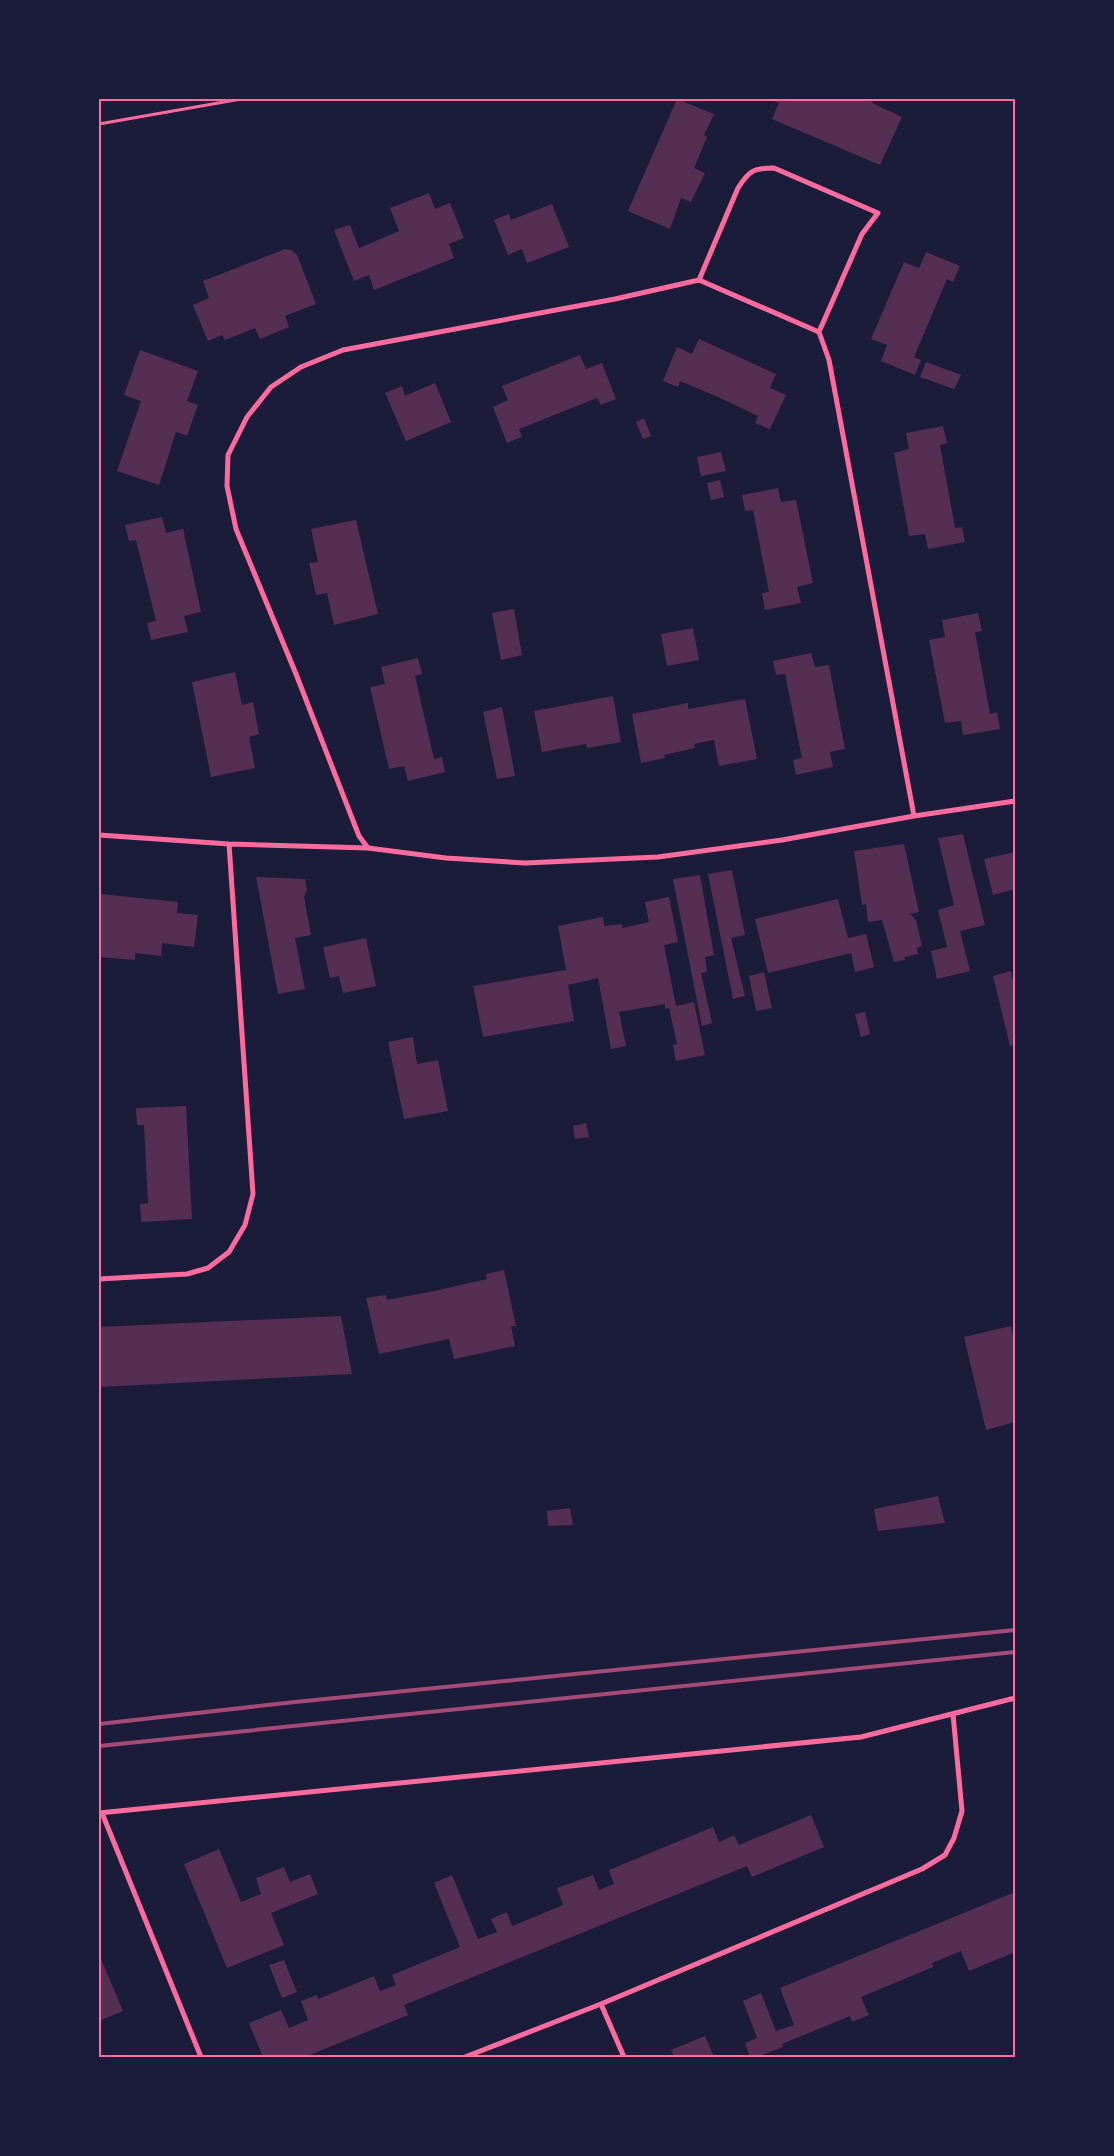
<svg xmlns="http://www.w3.org/2000/svg" width="1114" height="2156" viewBox="0 0 1114 2156" font-family="Figtree,sans-serif">
<style>
.building{fill:#542f53}
.lines{fill:none;stroke-linecap:round;stroke-linejoin:round}
.path{stroke:#ff6b9d;stroke-width:3}
.minor{stroke:#ff6b9d;stroke-width:5}
.rail{stroke:#a44b75;stroke-width:4}
.neatline{fill:none;stroke:#ff6b9d;stroke-width:2}
</style>
<rect width="100%" height="100%" fill="#1b1b3a"/>
<!-- building -->
<path class="building" d="M677,99L714,114L704,135L707,137L694,168L705,173L691,202L681,198L670,229L628,211Z
M769,99H874L872,103L902,117L880,165L772,119L779,103Z
M429,193L435,209L450,203L464,238L449,244L454,258L374,290L369,275L354,281L334,230L350,225L359,248L399,231L390,208Z
M552,204L569,247L527,263L522,249L508,255L494,220L509,214L511,220Z
M285,249L291,250L297,255L316,304L285,316L289,327L260,339L255,328L225,340L222,335L208,341L193,305L209,298L203,281Z
M926,252L960,266L953,282L947,279L914,357L921,360L915,375L881,361L887,345L871,339L904,262L919,268Z
M699,339L776,374L770,388L786,395L770,429L755,423L758,416L718,397L680,381L678,387L663,381L677,347L692,354Z
M140,350L198,371L187,401L198,405L187,436L176,432L159,485L117,471L141,401L124,395Z
M580,355L586,369L602,363L616,399L601,405L597,398L519,429L522,437L507,443L493,407L508,400L502,386Z
M926,362L961,375L954,389L920,377Z
M435,383L451,422L406,441L385,393L402,386L405,396Z
M644,418L651,436L643,439L636,422Z
M943,426L947,443L940,445L955,528L962,527L965,542L928,549L925,534L909,536L894,453L909,449L906,433Z
M721,452L726,471L701,476L697,457Z
M720,480L724,497L711,500L707,483Z
M778,488L781,502L796,500L813,583L797,587L801,603L765,610L762,593L769,592L753,510L745,511L742,495Z
M162,517L166,533L183,529L201,612L184,616L188,632L151,640L147,623L156,621L136,540L129,541L125,525Z
M356,520L378,614L334,625L327,593L316,595L309,563L318,562L311,529Z
M514,609L522,655L501,660L492,613Z
M978,613L982,631L975,632L990,714L997,712L1000,729L963,735L961,721L945,723L929,640L945,637L942,620Z
M693,628L699,660L667,666L661,634Z
M811,653L815,667L829,665L845,749L830,752L833,767L796,775L793,760L802,758L785,674L776,675L773,661Z
M418,658L422,674L415,676L434,759L442,757L445,772L408,781L404,766L389,769L370,687L385,684L381,667Z
M235,672L242,705L253,702L259,734L249,737L255,768L211,777L192,682Z
M613,696L621,742L587,748L586,744L542,752L534,711Z
M745,699L757,759L719,766L714,740L694,744L695,748L664,755L665,758L641,763L632,714L688,703V709Z
M502,707L515,776L497,779L483,712Z
M963,834L985,925L960,931L970,971L937,979L931,951L947,947L938,910L954,905L938,838Z
M904,844L919,912L910,914L916,920L922,946L917,948L918,954L904,957L905,960L894,962L882,920L868,922L866,904L862,905L854,851Z
M1015,852V889L993,895L984,859Z
M732,870L745,935L731,938L745,996L733,999L708,874Z
M700,875L714,955L705,957L707,972L701,973L712,1023L702,1026L673,879Z
M256,877L305,879L307,890L304,897L311,935L295,938L305,989L278,994Z
M101,894L178,902L177,913L198,915L194,947L162,943L161,956L135,953V960L99,957V908Z
M669,897L678,942L664,945L676,1006L694,1002L705,1055L676,1061L673,1045L677,1044L669,1008L665,1009V1004L619,1012L626,1046L611,1049L598,978L568,985L574,1021L483,1037L473,986L566,970L558,926L603,917L604,926L622,924V928L649,922L645,902Z
M838,899L848,938L866,934L874,967L855,972L851,953L768,973L755,919Z
M366,938L376,986L343,993L339,976L330,978L323,947Z
M1011,971L1015,988V1045L1010,1046L993,976Z
M764,972L772,1008L756,1011L749,976Z
M865,1012L870,1034L861,1037L855,1014Z
M413,1037L417,1064L438,1060L448,1111L404,1119L388,1042Z
M186,1106L192,1219L141,1222L140,1204L148,1203L144,1125H137L136,1108Z
M586,1123L589,1137L575,1139L573,1126Z
M504,1270L516,1326H511L515,1346L454,1359L449,1339L379,1354L366,1298L386,1295L387,1300L439,1290L487,1279L486,1274Z
M341,1316L352,1374L100,1387L99,1327Z
M1011,1326L1015,1345V1422L986,1430L964,1337Z
M938,1496L945,1523L878,1531L874,1509Z
M570,1508L573,1525L548,1526L547,1511Z
M811,1815L824,1847L752,1877L747,1866L404,2005L408,2015L305,2057H263L249,2023L281,2010L289,2028L308,2020L301,2001L317,1995L318,1999L374,1976L380,1991L396,1985L392,1975L460,1947L434,1883L452,1875L478,1939L497,1932L491,1919L507,1912L512,1926L563,1905L557,1888L593,1875L599,1890L614,1884L609,1870L713,1827L719,1842L734,1835L739,1845Z
M219,1849L241,1902L261,1894L256,1878L284,1867L290,1882L310,1874L318,1894L271,1913L284,1945L227,1968L184,1864Z
M1015,1892V1952L969,1971L961,1951L932,1963L933,1967L861,1997L869,2015L852,2022L850,2016L782,2044L783,2047L757,2057H750L745,2043L757,2038L743,2001L761,1993L776,2031L794,2025L780,1988Z
M99,1954L123,2011L99,2021Z
M284,1960L297,1992L282,1998L269,1965Z
M705,2036L714,2057H674L671,2050Z"/>
<g class="lines">
<!-- path -->
<path class="path" d="M99,124L241,99"/>
<!-- minor -->
<path class="minor" d="M699,280L738,188C749,171 753,168 774,168L878,213L862,234L819,332L829,360L914,816
M699,280L819,332
M99,835L229,844L368,848L446,858L525,863L658,857L782,840L914,816L1015,801
M368,848L359,836L296,674L236,529L227,486L228,455L247,417L271,387L301,367L343,350L615,299L699,280
M99,1279L187,1274L208,1268L229,1252L245,1225L253,1194L229,844
M99,1813L861,1737L1015,1698
M102,1813L201,2057
M601,2004L624,2057
M465,2057L601,2004L922,1869L945,1855L954,1838L962,1811L953,1714"/>
<!-- rail -->
<path class="rail" d="M99,1724L295,1702L1015,1630
M99,1746L1015,1652"/>
</g>
<!-- border -->
<rect width="1114" height="2156" fill="none" stroke="#1b1b3a" stroke-width="200"/>
<rect x="100" y="100" width="914" height="1956" class="neatline"/>
</svg>
